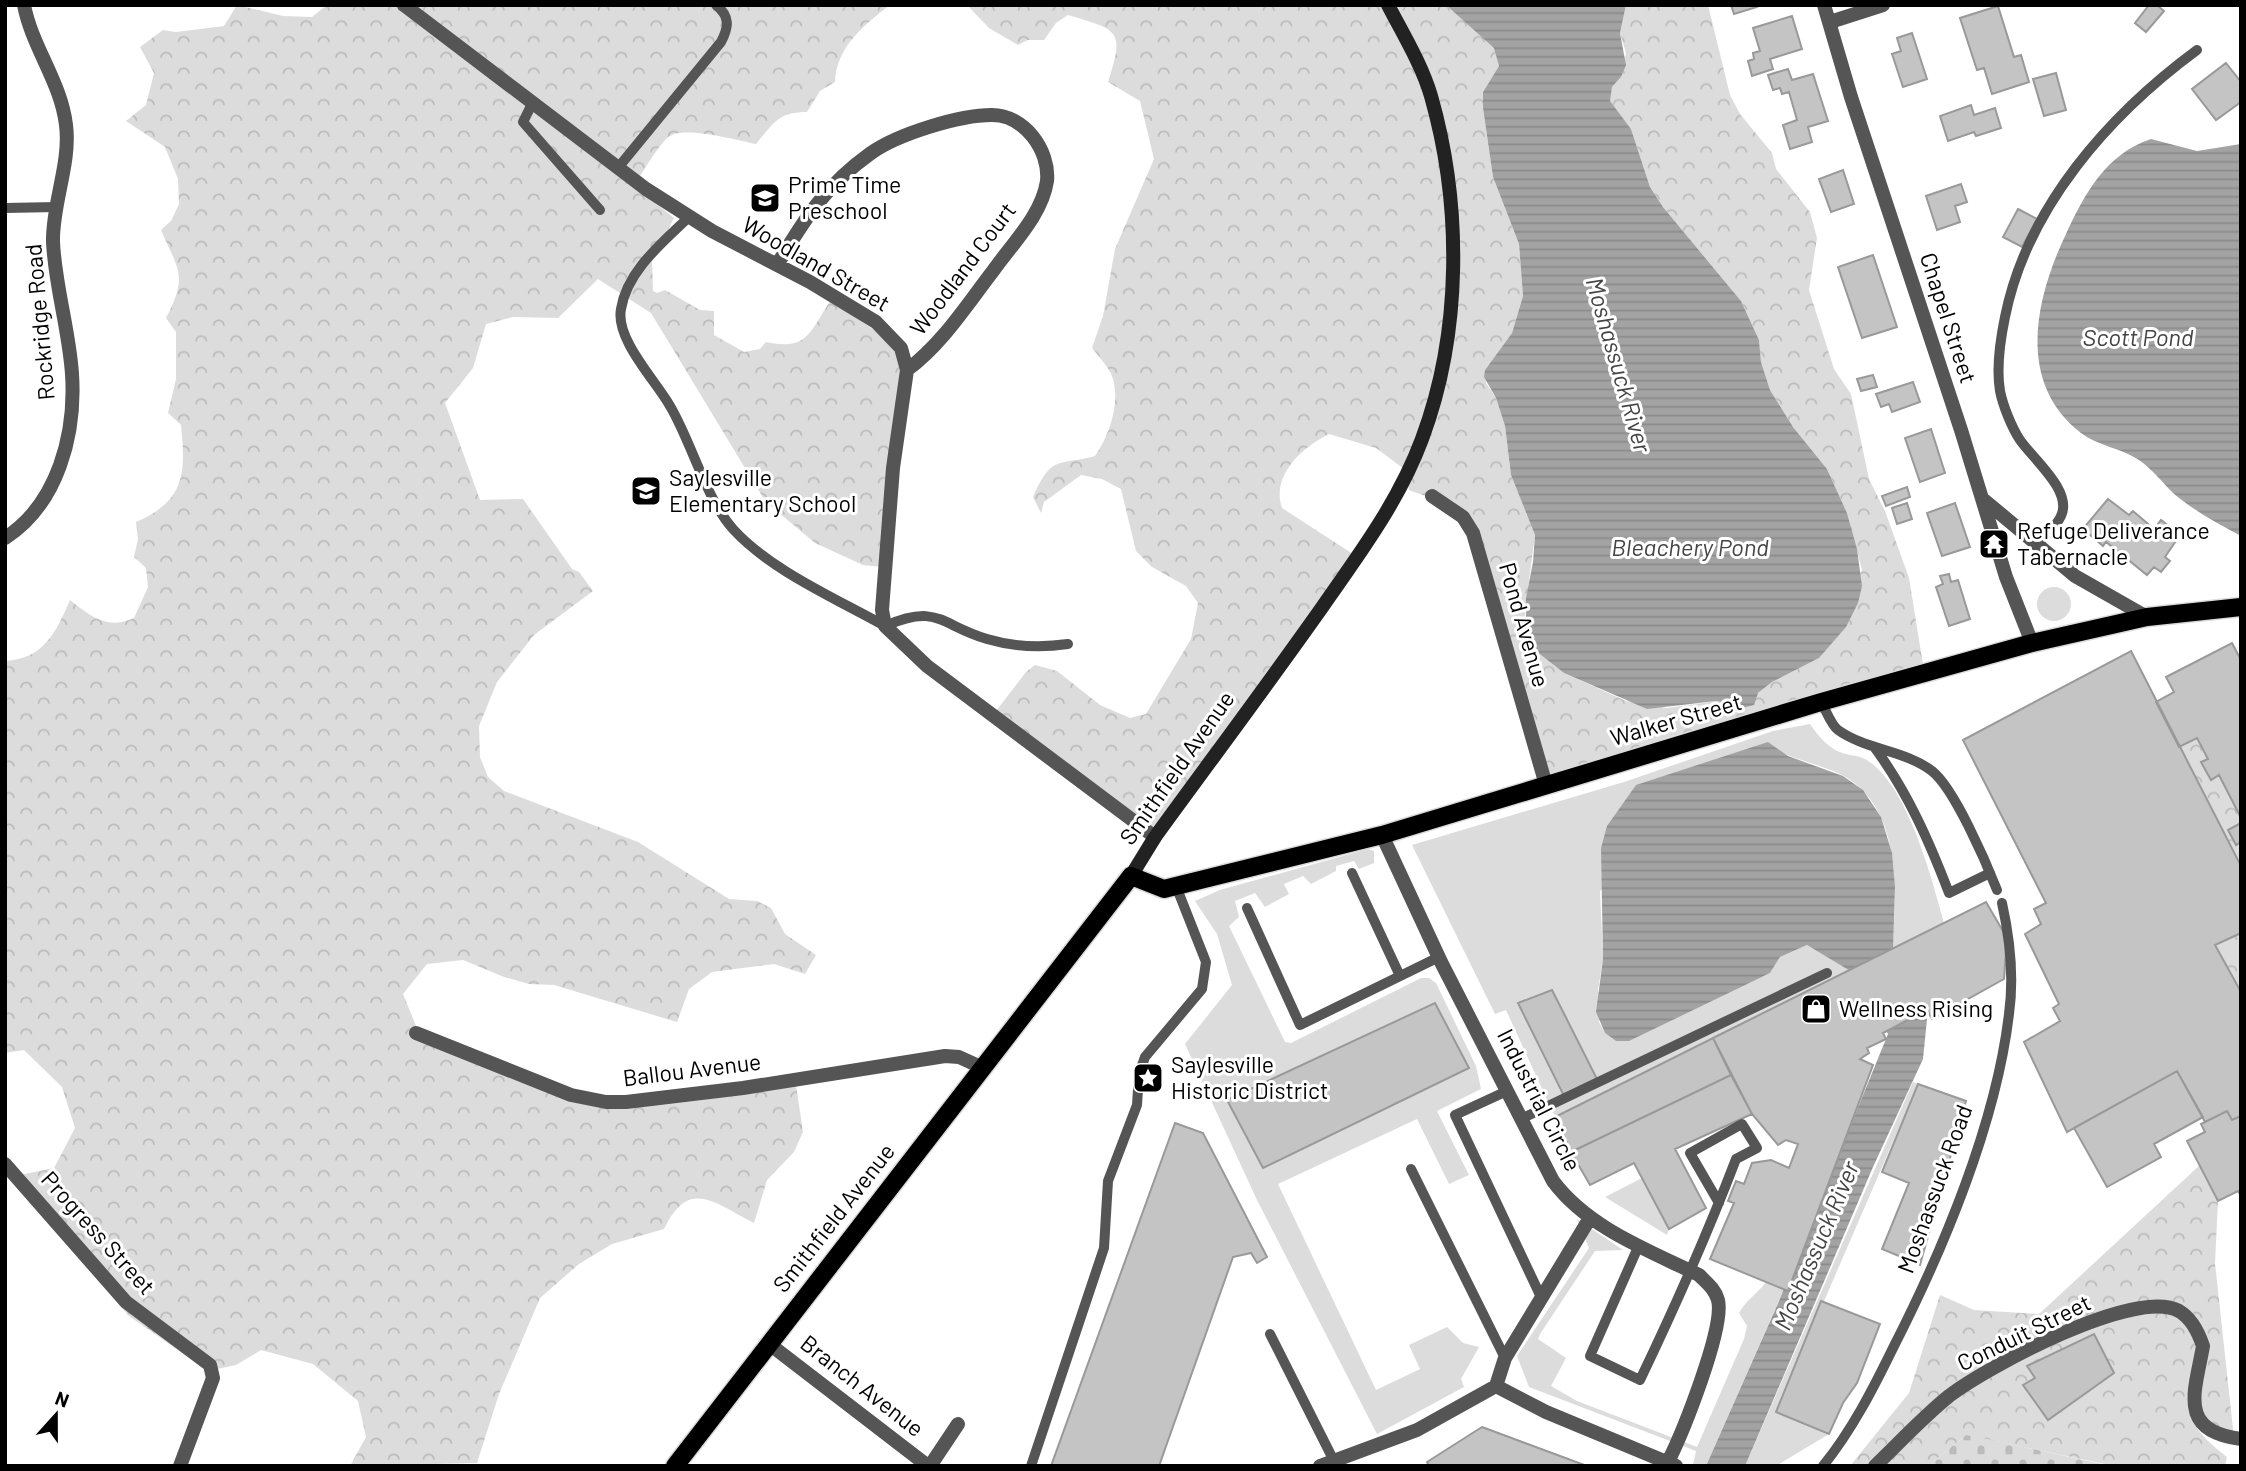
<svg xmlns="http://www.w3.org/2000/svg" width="2246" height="1471" viewBox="0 0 2246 1471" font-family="Barlow,sans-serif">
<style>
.green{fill:#dcdcdc}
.forest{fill:url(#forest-crowns)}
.cemetery{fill:url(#cemetery-stones)}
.water{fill:url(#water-rules)}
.building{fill:#c4c4c4;stroke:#999;stroke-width:2}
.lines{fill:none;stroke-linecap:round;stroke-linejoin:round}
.primary-casing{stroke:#dbdbdb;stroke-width:21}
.service{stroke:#555;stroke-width:10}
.minor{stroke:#555;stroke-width:14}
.secondary{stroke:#222;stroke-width:14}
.primary{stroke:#000;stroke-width:18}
.labels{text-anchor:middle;stroke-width:6;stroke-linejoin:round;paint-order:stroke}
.poi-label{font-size:23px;fill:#000;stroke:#fff;text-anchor:start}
.street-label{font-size:23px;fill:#000;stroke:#fff}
.water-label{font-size:24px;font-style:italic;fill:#444;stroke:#fff}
</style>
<defs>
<pattern id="forest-crowns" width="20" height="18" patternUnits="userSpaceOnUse" patternTransform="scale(1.75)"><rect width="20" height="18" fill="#dcdcdc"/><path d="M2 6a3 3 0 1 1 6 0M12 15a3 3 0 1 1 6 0" fill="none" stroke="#bbb"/></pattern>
<pattern id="cemetery-stones" width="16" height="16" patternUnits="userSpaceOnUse" patternTransform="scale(1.75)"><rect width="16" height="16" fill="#dcdcdc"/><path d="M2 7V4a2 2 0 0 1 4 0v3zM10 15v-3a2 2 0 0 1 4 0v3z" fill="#bbb"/></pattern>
<pattern id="water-rules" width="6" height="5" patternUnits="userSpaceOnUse" patternTransform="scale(1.75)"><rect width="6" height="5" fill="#a3a3a3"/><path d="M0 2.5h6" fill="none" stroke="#8b8b8b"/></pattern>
</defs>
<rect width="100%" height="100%" fill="#fff"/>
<!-- green -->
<path class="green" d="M2037 604a17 17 0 1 1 34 0a17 17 0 1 1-34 0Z
M1810,724C1818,736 1831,751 1846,754C1854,756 1860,756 1867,760C1908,786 1932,879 1944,923L1893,952C1895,894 1904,808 1842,775C1821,765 1797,760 1776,750L1600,891L1603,959L1598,990L1599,1022L1605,1033L1616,1041L1770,973L1780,957L1807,945L1850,970L1555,1117L1506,1010L1495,1014L1412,845L1624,782L1773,731Z
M1368,849L1374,851V863L1359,869L1354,861L1336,866V871L1311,884L1303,876L1284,884L1289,894L1265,907L1255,893L1235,901L1239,917L1229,926L1285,1042L1291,1043L1421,978H1429L1436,983L1476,1066L1481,1089L1437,1111L1469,1175L1449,1184L1417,1119L1278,1184L1376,1390L1420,1369L1409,1345L1447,1327L1463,1343L1479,1347L1461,1379L1464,1387L1377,1434L1257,1200L1185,1044L1232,985L1217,934L1195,901L1220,890Z
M1913,1082L1918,1084L1776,1412L1829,1434L1776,1466H1745Z
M1642,1178L1669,1229L1667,1235L1605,1197Z
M1577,1219L1623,1250L1595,1251L1540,1334L1538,1339L1566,1358L1551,1386L1577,1401L1697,1447L1744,1339L1747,1326L1739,1313C1745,1301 1758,1293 1766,1282L1784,1289L1706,1466L1693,1465L1696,1451L1529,1387L1517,1356L1589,1248Z"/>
<!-- forest -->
<path class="forest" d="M237,5L283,16L312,17L327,5H890C865,24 836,47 835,82L820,91L807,112C778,112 774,123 756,144C737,140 684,126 670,136C659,143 643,173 634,185L674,218L652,261L653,291L657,293L665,290L700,310L714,311V335L744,352L760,349L766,342C809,351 809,332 831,300L884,337L904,361L882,567L863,565L815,543L765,501L651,313L598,279L558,318L513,317L486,324L473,368L445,403L480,500L523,499L572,569L579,572L593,591L534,635L497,682L479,726L480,757L488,777L504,791L638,842L729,899L757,901L771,908L785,934L816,955L805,974L774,964L712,972L689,989L677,1022L554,985L529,984L504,977L463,960L427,964L403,994L421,1038L617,1108L796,1085L803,1132L794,1152L767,1180L754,1223C714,1203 689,1177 664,1229L612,1244L579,1264L540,1298L499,1394L477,1463L350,1466L366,1437L358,1401L313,1364L261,1350L236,1365L208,1371L129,1316L10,1177L54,1168L75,1128L62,1087L24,1050L5,1053V661C44,659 56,632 70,600C91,617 108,630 134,618L148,587L146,568L134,557L138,539L136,522C185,501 186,474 181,425L168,413L176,379V332L166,318C188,275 179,272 161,230L171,221L179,204L178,179L165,147L126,121L146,105L154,73L140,47L163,30L176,32L224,26Z
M967,5H1446L1495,48L1499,66L1483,92V108L1493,177L1519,244L1523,296L1512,333L1485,370L1486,383L1496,398L1505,426L1511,475L1535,535L1525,611L1526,633L1532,648L1564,673L1626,701L1667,708L1716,701L1727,703L1758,693L1772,682L1819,658L1862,570L1847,513L1827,469L1793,427L1770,390L1761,362L1759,340L1741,301L1663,207L1650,187L1631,129L1609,101L1612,87L1621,77L1626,53L1620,33L1626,5H1708L1730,95L1740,114L1772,153L1776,169L1810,212L1817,238L1809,290L1834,369L1851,394L1869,479L1885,511L1909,578L1925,677L1552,785L1471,529L1449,505L1409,490L1404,469L1376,448L1329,434C1301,448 1271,476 1282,508L1356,556L1155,838L996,711L1026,672L1035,665L1057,671L1100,705L1130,718L1146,714L1191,639L1198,603L1186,586L1152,567L1136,551L1121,489L1102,479L1081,475L1044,502L1041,513L1033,497C1052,455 1056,466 1095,456C1110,435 1121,401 1112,376C1108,366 1098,356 1092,348L1103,316L1115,249L1154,159L1140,101L1108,82C1125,30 1119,30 1068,15L1056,23L1044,40H1028L1018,45L989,28Z
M2197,738L2208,759L2202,763L2210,779L2219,775L2241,818V823L2228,830L2235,844L2241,842V864L2179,747Z
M2241,933V992L2215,945Z
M2200,1165L2218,1201L2215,1263L2234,1438L2217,1434L2187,1395C2191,1428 2201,1436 2227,1457L2225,1466H2114L1966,1435L1928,1466H1850L1909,1393L1940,1295L1974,1310L2039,1314Z"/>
<!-- cemetery -->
<path class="cemetery" d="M1966,1435L1978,1437L2111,1466H1928Z"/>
<!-- water -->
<path class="water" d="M1446,5H1626L1620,33L1626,65L1621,77L1612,87L1610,101L1631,129L1650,187L1663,207L1741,301L1759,340L1761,362L1770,390L1793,427L1827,469L1847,513L1857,549L1862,586L1858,603L1846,627L1819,658L1772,682L1758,693L1754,705L1734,710L1727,703L1716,701L1647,709L1564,673L1532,648L1526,633V598L1533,562L1535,535L1511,475L1505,426L1496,398L1484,377L1485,370L1512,333L1523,296L1519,244L1493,177L1483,108V92L1499,66L1494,48Z
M2151,139L2197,151L2241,144V536C2218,524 2193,510 2173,493C2162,482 2152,469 2139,460C2121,448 2098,446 2081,433C2016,383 2035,299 2066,234C2085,193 2106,154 2151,139Z
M1768,742L1788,756L1843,776L1863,790L1881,817L1892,853L1895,887L1893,952L1927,1019L1923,1059L1873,1167L1745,1466H1706L1779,1301L1888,1034L1857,975L1807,945L1780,957L1770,973L1629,1041H1616L1605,1033L1596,1012L1603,959L1601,848L1607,826L1636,785Z"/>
<!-- building -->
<path class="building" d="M1731,5H1756L1757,7L1734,14Z
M2149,5H2157L2164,11L2146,32L2135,23Z
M1998,6L2014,57L2021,55L2029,82L1992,94L1984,68L1977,70L1960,18Z
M1792,16L1802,49L1770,59L1773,69L1752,76L1748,61L1754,59L1753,53L1760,51L1753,28Z
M1912,33L1927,79L1903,87L1892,54L1901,51L1897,38Z
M2226,63L2241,82V102L2216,120L2192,89Z
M1788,69L1792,80L1813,74L1828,121L1808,127L1812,142L1790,149L1783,125L1797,120L1789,92L1782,94L1780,88L1773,90L1768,75Z
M2056,73L2066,110L2044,116L2033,79Z
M1971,105L1974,115L1995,108L2001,128L1976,136L1974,132L1948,141L1940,116Z
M1843,170L1854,204L1831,212L1819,179Z
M1961,184L1967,202L1955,206L1960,222L1937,230L1926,196Z
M2018,209L2037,219L2022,247L2003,237Z
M1873,255L1897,327L1862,338L1838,267Z
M1873,375L1877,387L1861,391L1857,379Z
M1913,382L1920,402L1892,412L1889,404L1881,407L1876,394Z
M1931,429L1945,473L1920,482L1905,438Z
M1907,487L1910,497L1886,506L1882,496Z
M2108,499L2129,515L2133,511L2154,529L2161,520L2180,535L2165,557L2170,561L2161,572L2154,567L2147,575L2106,542L2103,546L2083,529Z
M1907,503L1912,519L1897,524L1892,508Z
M1955,503L1970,547L1942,556L1927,513Z
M1949,574L1951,582L1958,580L1970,619L1949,626L1936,587L1943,584L1940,576Z
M2232,643L2241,660V818L2219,775L2211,780L2201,762L2208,759L2197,738L2179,747L2156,702L2174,692L2166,677Z
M2131,651L2241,866V933L2215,945L2241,992V1116L2232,1120L2227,1111L2205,1122L2177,1071L2067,1132L2024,1042L2060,1021L2053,1008L2059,1004L2025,934L2041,924L2034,909L2046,903L1963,740Z
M2241,823V842L2236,845L2228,830Z
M1986,902L2007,938L2004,979L1932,1019L1927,1010L1883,1033L1886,1039L1867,1048L1869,1053L1860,1059L1873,1065L1788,1291L1710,1259L1734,1203L1728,1201L1736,1181L1744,1184L1752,1163L1771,1160L1789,1168L1798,1144L1786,1140L1778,1145L1752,1114L1713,1038Z
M1552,990L1597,1079L1564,1096L1518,1003Z
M1435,1003L1469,1068L1263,1168L1227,1100Z
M1713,1038L1731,1075L1571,1152L1555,1117Z
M2177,1071L2203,1117L2154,1144L2161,1157L2107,1187L2074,1128Z
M1731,1075L1752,1114L1675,1149L1706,1208L1669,1229L1634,1163L1590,1185L1571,1152Z
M1918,1084L1966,1101L1920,1265L1882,1249L1909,1183L1882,1172Z
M2227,1111L2232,1120L2241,1116V1196L2238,1191L2218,1201L2187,1141L2205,1132L2201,1124Z
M1175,1123L1203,1133L1267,1257L1257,1263L1251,1253L1233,1257L1159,1466H1051Z
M1821,1301L1880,1324L1857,1383L1843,1403L1829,1434L1776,1412Z
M2094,1334L2114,1373L2048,1420L2023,1385L2035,1378L2027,1366Z
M1482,1427L1587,1466H1429L1427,1462Z"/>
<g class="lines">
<!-- primary casing -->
<g class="primary-casing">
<path id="primary" d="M675,1466L1131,876L1164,889L1176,886L1382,835L1821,702L2032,643L2147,617L2241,607"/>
</g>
<!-- service -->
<path class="service" d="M532,104L523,122L600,210
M617,169L721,42C729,27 730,16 716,5
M5,208L57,207
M689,217C662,243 627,271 621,309C615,339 656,381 670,406C691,441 706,499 733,529C770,570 837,599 885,626C938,603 940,625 987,639C1014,647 1040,648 1068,644
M2037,545C2044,536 2057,526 2061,516C2073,491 2033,459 2020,440C2012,428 2003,406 2000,391C1996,367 2000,341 2005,317C2027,207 2109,115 2197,50
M1821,702C1826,710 1831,725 1838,730C1866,750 1905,750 1932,771C1954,788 1986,862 1997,890
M1875,748C1908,793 1929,841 1949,893L1990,873
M1352,873L1400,976
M1247,908L1300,1025L1439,957
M1507,1091L1455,1115L1541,1297
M1521,1119L1827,973
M1411,1169L1505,1358
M1639,1245L1590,1356L1640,1380C1675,1307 1707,1235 1736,1159L1757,1148L1742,1124L1690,1153L1719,1203
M1270,1334L1334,1461
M1031,1466L1104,1248L1108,1181L1137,1105L1139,1074L1145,1057L1202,989L1206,962L1176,886
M1823,1466C1852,1430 1873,1389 1893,1348C1943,1250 1996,1124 2009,1014C2014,978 2010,939 2002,903"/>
<!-- minor -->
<path class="minor" d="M404,5L646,189L712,231L810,282L876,322L901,348L907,370L893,468L882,610L885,626L927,666L1155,837
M1824,5L1851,97L1961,430L2006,577L2032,643
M1830,22L1883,5
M777,265C805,218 826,185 871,153C898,134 959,115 992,115C1024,115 1050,150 1047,181C1042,215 1012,244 993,271C966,306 942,344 907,370
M1432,496L1463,517L1473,533L1546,785
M1984,500L2075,576L2147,617
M5,538C58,504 76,434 72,374C69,329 55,286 53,242C52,204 71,163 66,125C61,82 32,47 24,5
M1382,835L1441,962L1553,1181C1588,1228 1648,1250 1699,1275C1707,1283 1715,1289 1718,1300C1725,1328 1682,1434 1668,1462
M416,1033L571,1095L606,1102H626L743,1088L945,1056L959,1057L981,1067
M5,1164L126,1302L210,1365L213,1378L180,1466
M768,1343L928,1466
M1496,1386L1546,1412L1676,1466
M930,1466L958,1424
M1320,1466L1417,1430L1496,1386L1505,1358L1590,1218
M1875,1466C1899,1443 1923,1417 1949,1396C1987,1367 2135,1287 2179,1311C2191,1318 2199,1334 2203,1346C2195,1392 2177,1431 2241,1439"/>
<!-- secondary -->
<path class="secondary" d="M1131,876L1155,837C1211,760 1268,684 1323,606C1360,553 1399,501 1422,439C1462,332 1462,205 1431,96C1422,65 1403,34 1388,5"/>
<!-- primary -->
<use href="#primary" class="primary"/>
</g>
<!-- icons -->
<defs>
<g id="school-square" transform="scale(1.575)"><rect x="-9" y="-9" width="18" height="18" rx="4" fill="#000" stroke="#fff"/><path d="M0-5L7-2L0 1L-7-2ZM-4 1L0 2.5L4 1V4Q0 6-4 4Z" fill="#fff"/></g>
<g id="temple-square" transform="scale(1.575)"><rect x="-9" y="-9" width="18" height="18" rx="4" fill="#000" stroke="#fff"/><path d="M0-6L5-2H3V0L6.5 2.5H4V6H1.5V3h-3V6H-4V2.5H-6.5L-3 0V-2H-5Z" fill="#fff"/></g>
<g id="shop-square" transform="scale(1.575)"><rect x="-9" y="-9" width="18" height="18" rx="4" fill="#000" stroke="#fff"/><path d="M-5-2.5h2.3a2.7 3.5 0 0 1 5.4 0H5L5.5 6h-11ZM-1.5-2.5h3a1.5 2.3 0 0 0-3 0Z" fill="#fff"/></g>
<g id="sight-square" transform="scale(1.575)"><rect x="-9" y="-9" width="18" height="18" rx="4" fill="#000" stroke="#fff"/><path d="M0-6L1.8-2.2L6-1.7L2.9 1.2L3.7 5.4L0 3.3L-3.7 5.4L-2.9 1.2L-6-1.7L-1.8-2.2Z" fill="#fff"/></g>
</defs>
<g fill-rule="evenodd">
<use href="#school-square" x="765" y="198"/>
<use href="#school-square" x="646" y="491"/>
<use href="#temple-square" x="1994" y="544"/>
<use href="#shop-square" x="1816" y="1009"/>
<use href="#sight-square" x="1148" y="1078"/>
</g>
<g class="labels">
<!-- poi labels -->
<g class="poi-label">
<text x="788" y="193">Prime Time<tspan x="788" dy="26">Preschool</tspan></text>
<text x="669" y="486">Saylesville<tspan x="669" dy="26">Elementary School</tspan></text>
<text x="2017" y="539">Refuge Deliverance<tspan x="2017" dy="26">Tabernacle</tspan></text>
<text x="1839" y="1017">Wellness Rising</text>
<text x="1171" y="1073">Saylesville<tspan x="1171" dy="26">Historic District</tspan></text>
</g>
<!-- street labels -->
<g class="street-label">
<text transform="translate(816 264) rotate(30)" y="8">Woodland Street</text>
<text transform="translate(963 269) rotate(-53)" y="8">Woodland Court</text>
<text transform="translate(1948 318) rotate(72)" y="8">Chapel Street</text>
<text transform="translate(40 322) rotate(-95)" y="8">Rockridge Road</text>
<text transform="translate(1524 625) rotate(74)" y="8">Pond Avenue</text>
<text transform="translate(1676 720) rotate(-16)" y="8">Walker Street</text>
<text transform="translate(1177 768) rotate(-55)" y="8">Smithfield Avenue</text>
<text transform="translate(692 1070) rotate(-7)" y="8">Ballou Avenue</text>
<text transform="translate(1539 1100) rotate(63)" y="8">Industrial Circle</text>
<text transform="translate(1935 1189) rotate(-70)" y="8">Moshassuck Road</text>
<text transform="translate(834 1218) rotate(-52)" y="8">Smithfield Avenue</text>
<text transform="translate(98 1233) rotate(48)" y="8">Progress Street</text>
<text transform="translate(2024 1333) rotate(-26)" y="8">Conduit Street</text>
<text transform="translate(862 1386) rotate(38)" y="8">Branch Avenue</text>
</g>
<!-- water labels -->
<g class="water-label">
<text x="2138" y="346">Scott Pond</text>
<text transform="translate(1618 365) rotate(74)" y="8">Moshassuck River</text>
<text x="1690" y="556">Bleachery Pond</text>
<text transform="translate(1817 1246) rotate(-67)" y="8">Moshassuck River</text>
</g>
</g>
<!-- border -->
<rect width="2246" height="1471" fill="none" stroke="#000000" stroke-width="14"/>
<!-- north arrow -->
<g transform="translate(56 1415) rotate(21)" stroke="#ffffff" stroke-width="5" paint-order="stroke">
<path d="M0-5L12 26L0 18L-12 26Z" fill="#000000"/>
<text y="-10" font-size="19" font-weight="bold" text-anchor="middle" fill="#000000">N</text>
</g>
</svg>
